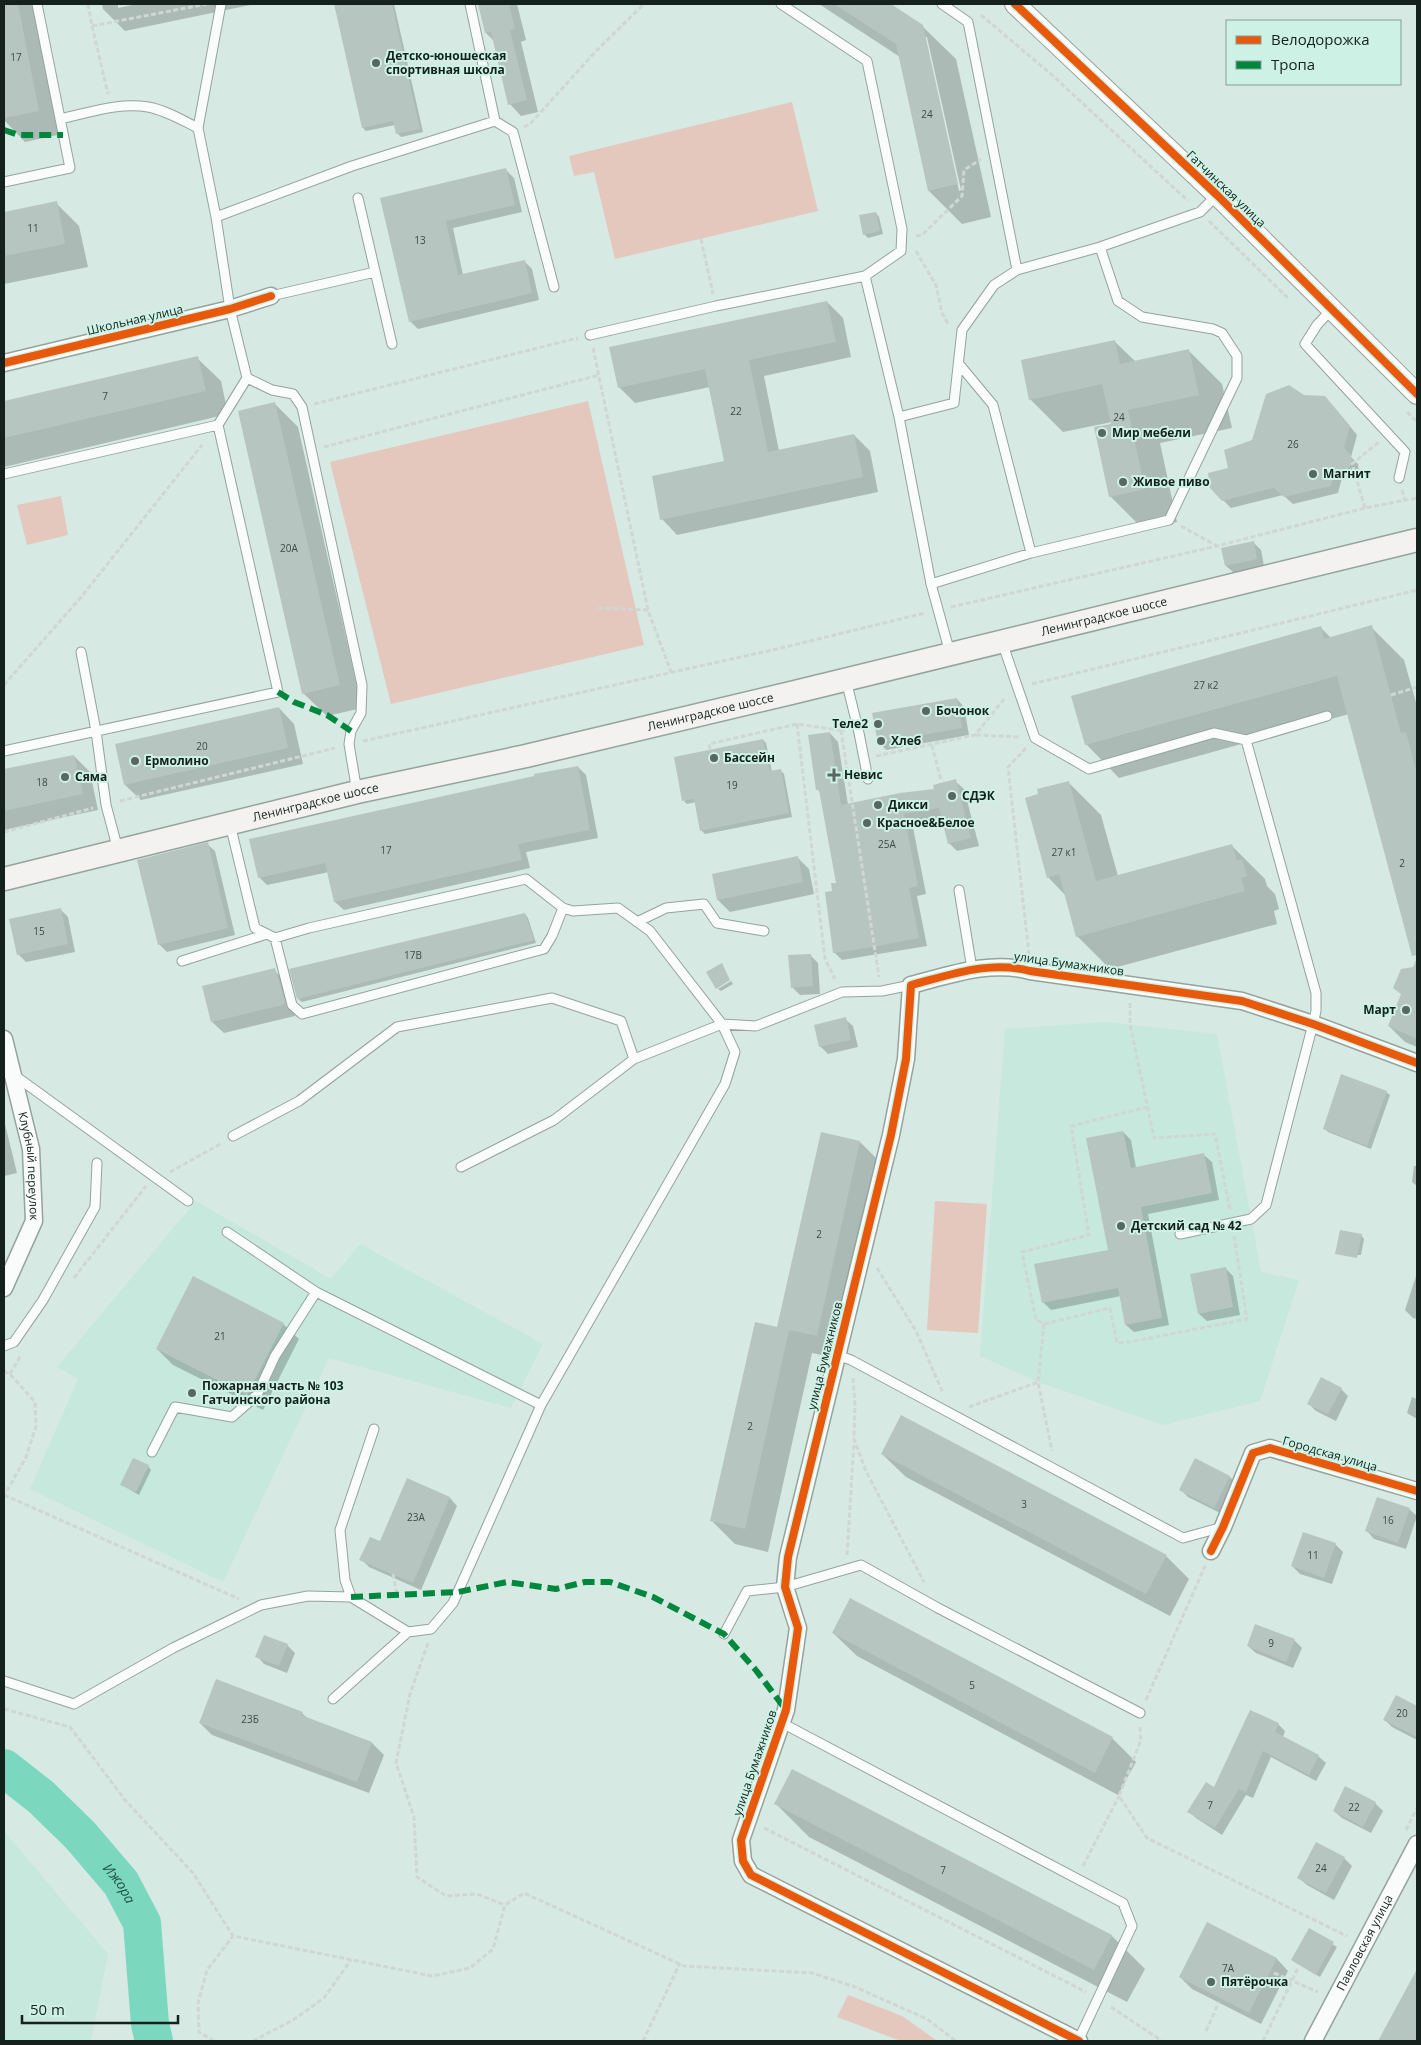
<svg xmlns="http://www.w3.org/2000/svg" width="1421" height="2045" viewBox="0 0 1421 2045" font-family="'Open Sans',sans-serif">
<style>
.built{fill:#c7e8dc}
.green{fill:#e4c8be}
.shadow{fill:#0003;fill-rule:evenodd}
.lines{fill:none;stroke-linecap:round;stroke-linejoin:round}
.river{stroke:#7bd8bf;stroke-width:38}
.building{fill:#b7c5c0}
.service-casing{stroke:#94a39e;stroke-width:11}
.minor-casing{stroke:#94a39e;stroke-width:19}
.tertiary-casing{stroke:#94a39e;stroke-width:22}
.secondary-casing{stroke:#94a39e;stroke-width:25}
.path{stroke:#d0d6d4;stroke-width:3;stroke-dasharray:5 2.5;stroke-linecap:butt}
.service{stroke:#f9fcfb;stroke-width:9}
.minor{stroke:#f9fcfb;stroke-width:16}
.tertiary{stroke:#f9fcfb;stroke-width:20}
.secondary{stroke:#f3f2f0;stroke-width:22}
.quiet{stroke:#00873e;stroke-width:6;stroke-dasharray:12 6;stroke-linecap:butt}
.cycleway-casing{stroke:#cef1e5;stroke-width:11}
.cycleway{stroke:#e8590c;stroke-width:8}
.poi-dot{fill:#586762;stroke:#cef1e5;stroke-width:2}
.labels{text-anchor:middle;stroke-width:4;stroke-linejoin:round;paint-order:stroke}
.number-label{font-size:10px;fill:#3d4a46}
.poi-label{font-size:12px;font-weight:bold;fill:#14211d;stroke:#cef1e5;text-anchor:start}
.street-label{font-size:12px;fill:#14211d;stroke:#cef1e5}
.water-label{font-size:14px;font-style:italic;fill:#225648;stroke:#cef1e5}
</style>
<rect width="100%" height="100%" fill="#d6e9e2"/>
<!-- built -->
<path class="built" d="M1105,1022L1217,1034L1261,1272L1299,1280L1260,1401L1163,1425L1038,1382L980,1356L1005,1029Z
M196,1201L331,1279L360,1244L543,1344L511,1408L329,1358L223,1582L30,1489L78,1379L57,1367Z
M4,1831L108,1954L91,2041H4Z"/>
<!-- green -->
<path class="green" d="M792,102L818,211L615,259L594,172L574,176L569,156Z
M588,401L644,645L391,704L330,462Z
M61,496L68,535L27,545L17,505Z
M935,1201L987,1204L978,1333L927,1330Z
M848,1995L902,2016L936,2040L901,2041L837,2017Z"/>
<!-- shadow -->
<path class="shadow" d="M4,4H36L62,134L25,142L4,120Z
M102,4H125L118,5V8L137,4H255L125,31L103,9Z
M335,4H394L423,132L401,137L397,133L395,125L366,131L363,128Z
M479,4H517L526,40L521,42L538,112L521,116L510,104L494,41L486,33Z
M819,4H889L922,26L956,59L991,217L962,224L929,191L900,57ZM925,37H927L961,190L959,191Z
M506,170L514,178L522,212L453,228L463,275L524,261L532,269L539,300L418,329L410,321L381,199Z
M56,203L79,226L88,267L4,284V213Z
M876,213L879,217L883,234L868,238L864,234Z
M827,302L843,318L851,357L764,376L779,451L854,435L870,451L878,492L677,535L662,519L726,462L710,387L635,403L619,387Z
M1114,341L1136,362L1189,351L1222,384L1232,428L1160,443L1177,522L1143,529L1110,496L1112,422L1063,432L1030,399Z
M197,358L221,381L228,414L4,467V402Z
M1304,396L1333,406L1357,435L1351,457L1358,464L1359,472L1353,479L1342,478L1338,493L1293,504L1283,495L1231,508L1211,488L1230,469L1253,441Z
M275,404L298,427L362,708L327,716L303,693Z
M1253,542L1261,550L1264,566L1234,573L1226,566Z
M1371,627L1404,660L1417,706V946L1408,937L1349,714L1119,778L1086,744L1321,628L1331,638Z
M957,699L964,707L969,735L886,750L879,742Z
M279,708L294,724L303,764L141,800L125,785Z
M830,733L838,742L848,805L935,790L955,781L964,789L979,846L957,851L949,843L942,817L912,822L926,894L917,896L927,946L842,960L834,952L833,892L838,884L821,793L818,790Z
M763,740L766,743L772,772L780,770L784,774L792,817L705,834L702,831L696,802L687,804L684,801Z
M74,756L90,772L98,810L4,830V771Z
M578,767L586,775L598,838L526,852L530,868L344,910L335,902L329,872L267,885L259,877Z
M1068,782L1101,815L1118,876L1232,846L1265,879L1267,886L1275,894L1279,909L1274,911L1277,924L1110,969L1077,936L1066,896L1048,877Z
M207,844L215,851L235,935L167,952L159,944Z
M797,857L809,869L814,894L730,912L718,900L713,875Z
M60,909L68,917L75,952L26,962L18,954Z
M525,914L528,918L536,943L302,1002L298,999Z
M810,955L818,963L820,994L800,995L792,987Z
M1417,967V1047L1405,1042L1389,1026L1402,995L1394,987L1402,970Z
M274,970L286,982L295,1016L224,1033L212,1022Z
M731,981L733,984L721,991L718,989Z
M845,1019L853,1026L858,1047L828,1054L820,1046Z
M1386,1092L1390,1095L1371,1149L1328,1132L1325,1129Z
M4,1120L17,1173L4,1176Z
M1123,1132L1131,1140L1136,1168L1204,1155L1212,1162L1219,1200L1148,1214L1169,1325L1134,1332L1126,1325L1121,1296L1051,1310L1043,1302L1110,1251Z
M860,1142L883,1165L840,1359L812,1353L768,1552L735,1544L712,1521L778,1329Z
M1414,1166H1417V1186L1412,1182Z
M1361,1235L1364,1239L1361,1255H1341Z
M1225,1268L1233,1276L1240,1315L1207,1321L1199,1314Z
M1417,1273V1319L1413,1318L1405,1310Z
M283,1324L299,1339L263,1410L173,1365L157,1349Z
M1341,1389L1348,1396L1336,1421L1316,1411L1309,1404Z
M1412,1397L1417,1399V1419L1407,1413Z
M882,1454L1166,1556L1189,1579L1170,1616L906,1477Z
M148,1466L151,1470L139,1495L122,1485Z
M1230,1477L1237,1484L1222,1514L1188,1497L1180,1489Z
M408,1480L450,1498L457,1506L421,1590L369,1567L361,1559L380,1543Z
M1409,1509L1417,1516L1406,1549L1374,1539L1367,1531Z
M1335,1544L1343,1552L1332,1584L1300,1574L1292,1566Z
M851,1600L1112,1738L1136,1762L1118,1795L857,1656L833,1633Z
M1294,1640L1302,1648L1293,1668L1256,1653L1248,1646Z
M287,1645L295,1653L287,1673L264,1664L257,1656Z
M1396,1697L1417,1708V1740L1392,1727L1384,1719Z
M302,1713L308,1719L372,1743L384,1755L369,1793L212,1735L200,1723Z
M1278,1724L1285,1731L1283,1737L1318,1756L1326,1763L1316,1781L1271,1757L1253,1798L1246,1795L1222,1835L1196,1818L1189,1811L1214,1789Z
M793,1771L1112,1936L1145,1969L1127,2002L809,1837L776,1804Z
M1346,1788L1375,1803L1383,1811L1371,1833L1342,1818L1334,1811Z
M1317,1844L1344,1858L1352,1866L1334,1900L1307,1885L1299,1878Z
M1207,1924L1277,1959L1288,1971L1261,2024L1192,1989L1180,1977Z
M1309,1930L1337,1947L1320,1977L1292,1960Z
M1417,1972V2041H1379Z"/>
<g class="lines">
<!-- river -->
<path class="river" id="s1" d="M4,1768L41,1797L80,1835L121,1883L142,1923L150,2024L154,2041"/>
</g>
<!-- building -->
<path class="building" d="M4,4H18L39,111L4,118Z
M334,4H392L420,129L396,134L393,121L362,128Z
M478,4H509L515,29L510,30L527,100L508,105L491,32L485,33Z
M834,4H891L923,25L958,184L928,191L896,44Z
M506,168L515,205L446,221L458,275L525,260L532,293L409,322L380,198Z
M57,201L65,244L4,256V212Z
M876,212L880,231L863,235L859,215Z
M827,301L836,342L749,360L768,452L854,434L863,477L660,520L652,476L724,461L705,369L618,388L609,347Z
M1115,340L1120,364L1189,349L1199,395L1128,410L1145,489L1109,497L1094,427L1111,424L1102,384L1029,400L1021,360Z
M198,356L206,391L4,438V401Z
M1289,385L1304,395L1325,396L1350,426L1344,448L1351,455L1352,464L1345,472L1335,471L1331,486L1284,497L1274,488L1222,501L1210,488L1208,473L1228,468L1224,450L1252,440L1266,394Z
M275,402L340,685L302,694L238,411Z
M1254,541L1257,559L1225,566L1221,548Z
M1372,625L1401,733L1406,732L1417,774V955L1412,956L1337,676L1085,745L1071,696L1321,626L1324,639Z
M957,698L962,728L878,743L872,713Z
M279,707L288,748L124,785L115,744Z
M830,732L841,805L900,793L934,789L933,785L956,779L971,838L948,844L939,808L904,814L918,886L909,888L919,938L867,948L833,953L825,892L832,891L831,883H836L819,790H816L808,735Z
M763,739L770,771L781,769L789,813L700,831L694,799L682,801L674,757Z
M74,755L83,794L4,811V769Z
M578,766L590,830L518,844L522,860L334,902L325,863L258,878L249,839L534,776V774Z
M1069,781L1096,881L1232,844L1237,861L1242,859L1247,876L1241,878L1245,891L1076,937L1059,874L1047,878L1025,798L1038,794L1037,789Z
M208,842L228,928L158,945L137,860Z
M798,856L803,882L717,900L712,874Z
M61,908L68,944L17,955L9,919Z
M525,913L534,940L297,999L289,969Z
M811,954L813,986L791,988L788,955Z
M1417,958V1039L1388,1026L1401,994L1393,988L1401,969L1413,967Z
M722,963L730,980L716,989L706,972Z
M275,968L285,1002L283,1005L211,1022L202,986Z
M846,1017L851,1040L819,1047L814,1025Z
M1341,1074L1387,1091L1367,1146L1323,1129Z
M1123,1131L1131,1168L1204,1153L1212,1193L1141,1207L1162,1318L1125,1325L1118,1288L1042,1303L1034,1264L1108,1250L1086,1138Z
M821,1132L860,1141L817,1336L789,1330L745,1529L710,1521L755,1322L777,1327Z
M1340,1230L1362,1234L1357,1258L1335,1254Z
M1226,1267L1233,1307L1198,1314L1190,1274Z
M193,1276L284,1323L247,1395L156,1349Z
M1321,1377L1342,1388L1328,1414L1307,1404Z
M901,1415L1167,1555L1146,1594L881,1454Z
M133,1458L149,1465L136,1492L120,1485Z
M1195,1458L1230,1476L1214,1508L1179,1490Z
M407,1478L450,1497L413,1583L359,1560L370,1537L380,1541Z
M1377,1497L1410,1508L1398,1543L1365,1531Z
M1303,1532L1336,1543L1324,1578L1291,1566Z
M850,1598L1113,1737L1095,1773L832,1633Z
M1255,1624L1295,1639L1286,1662L1247,1646Z
M264,1635L288,1644L279,1666L255,1657Z
M216,1679L303,1712L301,1715L372,1742L357,1782L199,1723Z
M1396,1695L1417,1706V1737L1383,1720Z
M1250,1710L1279,1723L1275,1732L1319,1755L1309,1775L1263,1751L1246,1792L1239,1789L1215,1828L1187,1812L1206,1782L1214,1787Z
M792,1769L1112,1935L1094,1970L774,1804Z
M1345,1786L1376,1802L1363,1827L1333,1811Z
M1316,1842L1345,1857L1326,1893L1297,1878Z
M1207,1922L1277,1958L1249,2013L1179,1977Z
M1309,1928L1334,1942L1316,1975L1291,1960Z
M1417,1969V2041H1378Z"/>
<g class="lines">
<!-- service casing -->
<g class="service-casing">
<path id="service" d="M470,4L495,121
M942,4L968,22L1017,270
M60,119C89,113 118,102 148,107C165,110 182,120 198,128
M4,182L70,168L37,4
M358,198L392,344
M216,217L198,128L221,4
M865,276L899,417L931,584L950,653
M271,296L375,272
M1331,310L1317,325L1305,344L1405,452L1399,478
M590,335L716,306L865,276L901,251L902,229L867,61L781,4
M959,364L993,405L1031,553
M899,417L954,403L962,330L994,285L1017,270L1100,247L1200,212L1217,195
M4,474L218,425L247,378
M931,584L1031,553L1169,520L1237,378V356L1222,333L1213,329L1142,317L1118,301L1100,247
M1002,642L1035,738L1089,769L1214,733L1246,740
M81,652L96,731L106,805L118,850
M846,680L859,733L868,779
M4,751L278,692L218,425
M357,792L349,744L351,731L361,713L362,685L302,407L293,394L272,390L247,378L230,309L216,217L352,166L495,121L513,132L554,287
M959,890L972,969
M637,922L666,908L704,904L717,923L764,931
M275,938L292,1005L302,1014L544,949L552,936L563,908
M182,961L267,934
M14,1075L188,1201
M233,1136L299,1101L397,1027L552,998L621,1021L634,1059L722,1024L756,1026L842,992L882,991L911,985
M461,1167L554,1120L634,1059
M227,1232L316,1292L541,1405
M1180,1234L1251,1219L1266,1205L1313,1024L1316,1011V993L1246,740L1327,716
M4,1346L14,1342L43,1300L95,1207L97,1163
M837,1355L851,1360L1183,1538L1223,1527
M152,1452L175,1407L232,1417L257,1395L275,1356L316,1292
M351,1597L345,1580L340,1530L374,1429
M724,1634L747,1591L785,1587L861,1565L938,1608L1140,1713
M4,1681L74,1704L173,1648L261,1605L308,1596L351,1597L408,1632L431,1629L453,1603L541,1405L725,1084L735,1052L722,1024L650,931L618,908L573,911L563,908L526,879L309,928L275,938L255,928L230,824
M333,1699L408,1632
M782,1723L1123,1903L1132,1926L1078,2041"/>
</g>
<!-- minor casing -->
<g class="minor-casing">
<g id="minor">
<path d="M4,363L230,309L271,296"/>
<path id="s2" d="M4,1039L31,1149L34,1221L4,1288"/>
<path d="M1211,1551L1223,1527L1253,1453L1270,1448L1417,1491"/>
<path d="M1079,2041L751,1875L743,1861L741,1840L786,1710L798,1628L785,1587L788,1557L891,1135L906,1059L911,985C950,975 990,960 1030,971L1242,1001L1313,1024L1417,1063"/>
<path id="s3" d="M1313,2041L1417,1844"/>
</g>
</g>
<!-- tertiary casing -->
<g class="tertiary-casing">
<path id="tertiary" d="M1015,4L1217,195L1417,394"/>
</g>
<!-- secondary casing -->
<g class="secondary-casing">
<g id="secondary">
<path id="s4" d="M4,879L357,792L526,756L791,693L1417,540"/>
</g>
</g>
<!-- path -->
<path class="path" d="M88,4L92,26L207,4
M981,15L1051,74L1188,201
M92,26L108,94
M524,127L530,124L596,51L644,4
M1209,221L1289,299
M916,236L922,235L962,196L964,170L981,159
M701,239L713,294
M916,251L936,285L942,313L948,324
M593,348L648,610L671,672
M314,404L578,338
M1407,412L1417,422
M324,447L599,375
M1402,490L1405,501
M1365,508L1352,464L1379,442
M1181,526L1217,546
M951,607L1217,546L1365,508L1417,498
M598,608L648,610
M1032,684L1417,590
M4,685L82,596L202,445
M1391,695L1417,687
M797,724L825,959L835,979
M841,730L879,977
M976,735L1020,737
M363,741L781,648L925,613
M932,745L941,780
M1026,748L1008,767L1029,954
M710,749L709,744L797,724L845,731
M876,756L975,735L1005,698
M120,801L335,748
M4,832L93,808
M1130,1003V1024L1154,1138L1215,1134L1230,1210
M1148,1107L1071,1126L1089,1235L1022,1252L1036,1320L1044,1324L1110,1308L1117,1343L1130,1342L1247,1319L1234,1236
M170,1172L222,1143
M877,1268L916,1331L943,1393
M74,1278L146,1186
M1044,1324L1038,1382L1052,1451
M4,1371L10,1374L35,1402L36,1426L26,1457L4,1496
M10,1374L21,1355
M853,1378L855,1405L854,1439L866,1471L924,1582
M969,1407L1038,1382
M4,1495L239,1599
M847,1555L854,1442
M393,1574L397,1594
M428,1643L410,1694L396,1763L414,1817L417,1877L446,1896L477,1894L505,1905
M1146,1700L1205,1566
M4,1709L70,1727L125,1800L193,1873L233,1936L432,1976L470,1968L493,1949L505,1905L524,1893L684,1966L812,1973L855,1987L927,2019L956,2041
M1140,1727L1141,1740L1119,1796L1147,1838L1347,1936
M764,1828L1086,1992
M1406,1830L1417,1808
M1083,1866L1119,1796
M1274,1973L1318,1992
M1111,2007L1162,2041
M1206,2031L1219,2002
M214,2041L199,2032L198,2003L207,1970L233,1936
M253,2041L293,2020L324,1998L351,1960
M643,2041L680,1963
M1263,2041L1298,1968"/>
<!-- service -->
<use href="#service" class="service"/>
<!-- minor -->
<use href="#minor" class="minor"/>
<!-- tertiary -->
<use href="#tertiary" class="tertiary"/>
<!-- secondary -->
<use href="#secondary" class="secondary"/>
<!-- quiet -->
<path class="quiet" d="M4,130L19,135H63
M278,692L294,702L327,715L351,731
M351,1597L458,1592L507,1582L556,1589L585,1582H610L653,1597L724,1634L755,1669L786,1710"/>
<!-- cycleway casing -->
<g class="cycleway-casing">
<path id="cycleway" d="M1015,4L1217,195L1417,394
M4,363L230,309L271,296
M1211,1551L1223,1527L1253,1453L1270,1448L1417,1491
M1079,2041L751,1875L743,1861L741,1840L786,1710L798,1628L785,1587L788,1557L891,1135L906,1059L911,985C950,975 990,960 1030,971L1242,1001L1313,1024L1417,1063"/>
</g>
<!-- cycleway -->
<use href="#cycleway" class="cycleway"/>
</g>
<!-- markers -->
<g class="poi-dot">
<circle cx="376" cy="63" r="5"/>
<circle cx="1102" cy="433" r="5"/>
<circle cx="1313" cy="474" r="5"/>
<circle cx="1123" cy="482" r="5"/>
<circle cx="926" cy="711" r="5"/>
<circle cx="878" cy="724" r="5"/>
<circle cx="881" cy="741" r="5"/>
<circle cx="714" cy="758" r="5"/>
<circle cx="135" cy="761" r="5"/>
<path d="M831.5 767.5h5v5h5v5h-5v5h-5v-5h-5v-5h5z"/>
<circle cx="65" cy="777" r="5"/>
<circle cx="952" cy="796" r="5"/>
<circle cx="878" cy="805" r="5"/>
<circle cx="867" cy="823" r="5"/>
<circle cx="1406" cy="1010" r="5"/>
<circle cx="1121" cy="1226" r="5"/>
<circle cx="192" cy="1393" r="5"/>
<circle cx="1211" cy="1982" r="5"/>
</g>
<g class="labels">
<!-- number labels -->
<g class="number-label">
<text x="16" y="61">17</text>
<text x="927" y="118">24</text>
<text x="33" y="232">11</text>
<text x="420" y="244">13</text>
<text x="105" y="400">7</text>
<text x="736" y="415">22</text>
<text x="1119" y="421">24</text>
<text x="1293" y="448">26</text>
<text x="289" y="552">20А</text>
<text x="1206" y="689">27 к2</text>
<text x="202" y="750">20</text>
<text x="42" y="786">18</text>
<text x="732" y="789">19</text>
<text x="887" y="848">25А</text>
<text x="386" y="854">17</text>
<text x="1064" y="856">27 к1</text>
<text x="1402" y="867">2</text>
<text x="39" y="935">15</text>
<text x="413" y="959">17В</text>
<text x="819" y="1238">2</text>
<text x="220" y="1340">21</text>
<text x="750" y="1430">2</text>
<text x="1024" y="1508">3</text>
<text x="416" y="1521">23А</text>
<text x="1388" y="1524">16</text>
<text x="1313" y="1559">11</text>
<text x="1271" y="1647">9</text>
<text x="972" y="1689">5</text>
<text x="1402" y="1717">20</text>
<text x="250" y="1723">23Б</text>
<text x="1210" y="1809">7</text>
<text x="1354" y="1811">22</text>
<text x="1321" y="1872">24</text>
<text x="943" y="1874">7</text>
<text x="1228" y="1972">7А</text>
</g>
<!-- poi labels -->
<g class="poi-label">
<text x="386" y="60">Детско-юношеская<tspan x="386" dy="14">спортивная школа</tspan></text>
<text x="1112" y="437">Мир мебели</text>
<text x="1323" y="478">Магнит</text>
<text x="1133" y="486">Живое пиво</text>
<text x="936" y="715">Бочонок</text>
<text x="868" y="728" text-anchor="end">Теле2</text>
<text x="891" y="745">Хлеб</text>
<text x="724" y="762">Бассейн</text>
<text x="145" y="765">Ермолино</text>
<text x="844" y="779">Невис</text>
<text x="75" y="781">Сяма</text>
<text x="962" y="800">СДЭК</text>
<text x="888" y="809">Дикси</text>
<text x="877" y="827">Красное&amp;Белое</text>
<text x="1396" y="1014" text-anchor="end">Март</text>
<text x="1131" y="1230">Детский сад № 42</text>
<text x="202" y="1390">Пожарная часть № 103<tspan x="202" dy="14">Гатчинского района</tspan></text>
<text x="1221" y="1986">Пятёрочка</text>
</g>
<!-- street labels -->
<g class="street-label">
<text transform="translate(1226 189) rotate(44)" y="4">Гатчинская улица</text>
<text transform="translate(135 320) rotate(-13)" y="4">Школьная улица</text>
<text dy="4" stroke="none"><textPath href="#s4" startOffset="1131">Ленинградское шоссе</textPath></text>
<text dy="4" stroke="none"><textPath href="#s4" startOffset="726">Ленинградское шоссе</textPath></text>
<text dy="4" stroke="none"><textPath href="#s4" startOffset="321">Ленинградское шоссе</textPath></text>
<text transform="translate(1069 964) rotate(8)" y="4">улица Бумажников</text>
<text dy="4" stroke="none"><textPath href="#s2" startOffset="130">Клубный переулок</textPath></text>
<text transform="translate(825 1356) rotate(-76)" y="4">улица Бумажников</text>
<text transform="translate(1330 1454) rotate(16)" y="4">Городская улица</text>
<text transform="translate(755 1763) rotate(-71)" y="4">улица Бумажников</text>
<text dy="4" stroke="none"><textPath href="#s3" startOffset="111">Павловская улица</textPath></text>
</g>
<!-- water labels -->
<g class="water-label">
<text dy="5" stroke="none"><textPath href="#s1" startOffset="164">Ижора</textPath></text>
</g>
</g>
<!-- border -->
<rect width="1421" height="2045" fill="none" stroke="#14211d" stroke-width="10"/>
<!-- legend -->
<rect x="1226" y="20" width="175" height="65" fill="#cef1e5" stroke="#849e95"/>
<rect x="1236" y="36" width="25" height="8" fill="#e8590c" stroke="#849e95"/>
<text x="1271" y="45" font-size="15" fill="#14211d">Велодорожка</text>
<rect x="1236" y="61" width="25" height="8" fill="#00873e" stroke="#849e95"/>
<text x="1271" y="70" font-size="15" fill="#14211d">Тропа</text>
<!-- scale -->
<path d="M22 2015v8h156v-8" fill="none" stroke="#14211d" stroke-width="2.5"/>
<text x="30" y="2015" font-size="15" fill="#14211d" stroke="#cef1e5" stroke-width="4" paint-order="stroke">50 m</text>
</svg>
